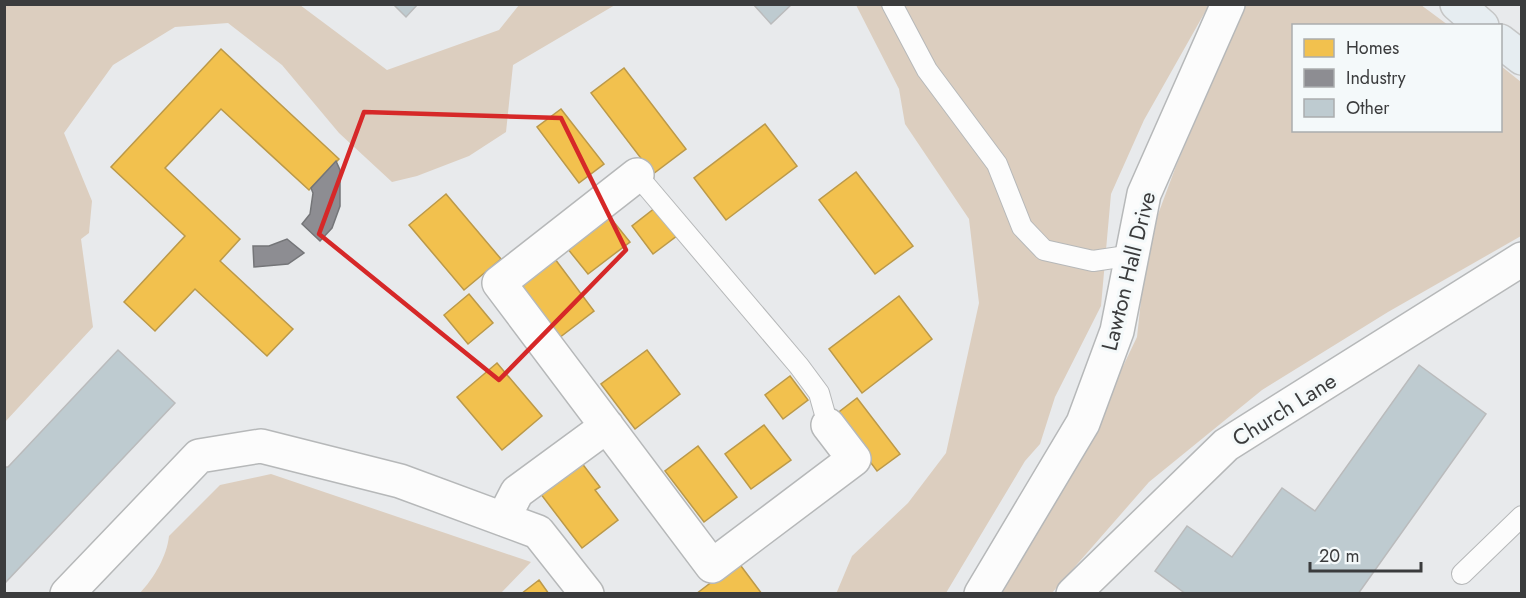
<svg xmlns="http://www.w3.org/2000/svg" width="1526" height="598" viewBox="0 0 1526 598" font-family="Jost,sans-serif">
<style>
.green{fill:#dccebf}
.homes{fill:#f2c14e;stroke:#bb9949;stroke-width:1.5}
.industry{fill:#8d8d92;stroke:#747578;stroke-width:1.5}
.building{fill:#becbd0;stroke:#babbbc;stroke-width:1.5}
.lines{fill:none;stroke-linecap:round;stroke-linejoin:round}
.service-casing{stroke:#b6b8b9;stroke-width:22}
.minor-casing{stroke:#b6b8b9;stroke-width:36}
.primary-casing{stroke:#c5c6c6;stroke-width:36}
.service{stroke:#fcfcfc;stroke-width:20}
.minor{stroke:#fcfcfc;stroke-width:33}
.primary{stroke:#e6edf1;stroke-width:33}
.marked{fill:none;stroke:#d62828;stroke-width:4.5;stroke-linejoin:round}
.labels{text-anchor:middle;stroke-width:6;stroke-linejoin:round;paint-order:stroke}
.street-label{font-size:22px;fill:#3b3c3d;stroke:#f4f9fa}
</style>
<rect width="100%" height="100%" fill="#e8eaec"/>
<!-- green -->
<path class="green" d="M5,4L300,5L387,70L499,30L519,5H615L513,65L506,132L469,156L417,176L392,182L339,133L282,65L228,23L175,27L113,65L64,133L92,201L89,233L81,239L93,327L5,422Z
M856,5H1209L1144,120L1111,194L1101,306L1055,397L1040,444L1025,461L946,593L836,594L852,556L908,503L946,453L979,303L969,219L905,124L899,89Z
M1245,5H1421L1448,25L1294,26V130H1500L1501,66L1521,82V236L1388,312L1262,390L1149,482L1052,593L999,594L1068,481L1137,337L1147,244L1176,166Z
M271,474L531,562L501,593H140C154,578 167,556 169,536L220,485Z"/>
<!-- homes -->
<path class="homes" d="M221,49L339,159L309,190L221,109L165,168L240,239L220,261L293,329L267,356L195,289L155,331L124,302L185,236L111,167Z
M624,68L686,149L653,174L591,93Z
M561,109L604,164L579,183L537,127Z
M765,124L797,166L726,220L694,178Z
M856,172L913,246L875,274L819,200Z
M446,194L501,259L464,290L409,225Z
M660,204L682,232L653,254L632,226Z
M609,216L630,242L588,274L567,248Z
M552,255L594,311L559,338L516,281Z
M469,294L493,323L468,344L444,315Z
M899,296L932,339L862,393L829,349Z
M647,350L680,394L635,429L601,384Z
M497,363L542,416L502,450L457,397Z
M790,376L808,400L783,419L765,395Z
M857,398L900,454L877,471L835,415Z
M764,425L791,460L751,489L725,454Z
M698,446L737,497L704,522L665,471Z
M581,462L600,487L595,490L618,520L582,548L540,493Z
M738,562L762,594H696Z
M539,580L549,594H521Z"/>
<!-- industry -->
<path class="industry" d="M336,161L340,170V206L332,228L320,241L302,224L310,214L313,193L311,188Z
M287,239L304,253L288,264L254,267L253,246H269Z"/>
<!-- building -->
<path class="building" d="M393,4H418L406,17Z
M753,4H792L771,24Z
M118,350L175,403L4,584V467H8Z
M1419,365L1486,414L1358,594H1186L1155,571L1187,526L1232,557L1282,488L1315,511Z"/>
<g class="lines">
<!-- service casing -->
<g class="service-casing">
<path id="service" d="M892,4L927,70L997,164L1022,227L1044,250L1093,261L1133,255
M637,175L799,366L819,393L828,425
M1462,574L1522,516"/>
</g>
<!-- minor casing -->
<g class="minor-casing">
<path id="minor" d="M637,175L499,283L712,566L854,459L828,425
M503,519L517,492L607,426
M67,594L199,456L261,446L400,481L538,532L587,594
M981,594L1083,423L1117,331L1144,194L1228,4
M1073,594L1226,445L1522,259"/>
</g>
<!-- primary casing -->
<g class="primary-casing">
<path id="primary" d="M1457,4L1482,26
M1500,41L1522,58"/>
</g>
<!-- service -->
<use href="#service" class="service"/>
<!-- minor -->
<use href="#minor" class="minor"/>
<!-- primary -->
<use href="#primary" class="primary"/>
</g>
<!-- marked area -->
<path class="marked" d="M364,112L561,118L626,250L499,380L319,234Z"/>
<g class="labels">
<!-- street labels -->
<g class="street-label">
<text transform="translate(1128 271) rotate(-76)" y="8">Lawton Hall Drive</text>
<text transform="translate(1284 409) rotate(-32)" y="8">Church Lane</text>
</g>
</g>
<!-- border -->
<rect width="1526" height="598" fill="none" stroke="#3b3c3d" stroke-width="12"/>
<!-- legend -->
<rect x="1292" y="24" width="210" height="108" fill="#f4f9fa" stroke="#aaadae" stroke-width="1.5"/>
<rect x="1304" y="39" width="30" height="18" fill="#f2c14e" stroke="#aaadae" stroke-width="1.5"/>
<text x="1346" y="54" font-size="18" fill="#3b3c3d">Homes</text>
<rect x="1304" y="69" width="30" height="18" fill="#8d8d92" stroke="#aaadae" stroke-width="1.5"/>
<text x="1346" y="84" font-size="18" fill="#3b3c3d">Industry</text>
<rect x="1304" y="99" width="30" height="18" fill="#becbd0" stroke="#aaadae" stroke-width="1.5"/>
<text x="1346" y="114" font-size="18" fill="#3b3c3d">Other</text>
<!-- scale -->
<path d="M1310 562v9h111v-9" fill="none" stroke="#3b3c3d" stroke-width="3"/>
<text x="1319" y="562" font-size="18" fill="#3b3c3d" stroke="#f4f9fa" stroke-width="4.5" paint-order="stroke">20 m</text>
</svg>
